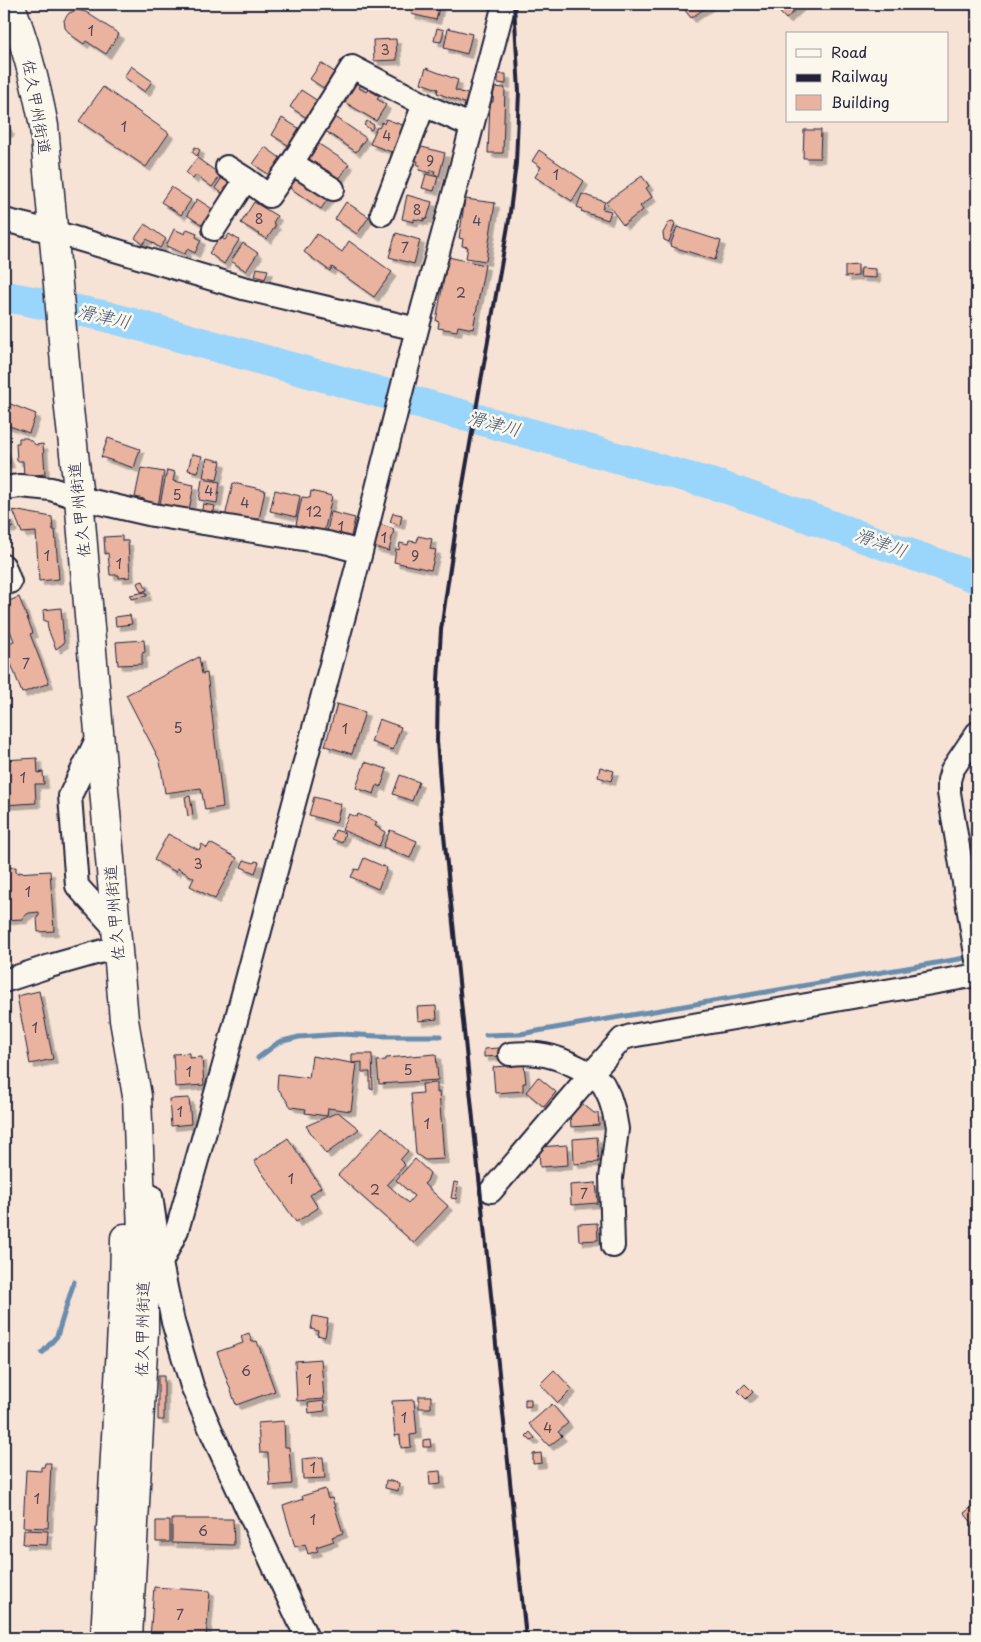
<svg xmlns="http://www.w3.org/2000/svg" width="981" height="1642" viewBox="0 0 981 1642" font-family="'Playpen Sans','Klee One',sans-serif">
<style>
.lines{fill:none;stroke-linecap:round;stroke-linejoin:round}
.stream{stroke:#6a8dae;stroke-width:5}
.river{stroke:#9ad5fb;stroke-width:31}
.building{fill:#eab39f;stroke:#22223b;filter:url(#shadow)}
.minor-casing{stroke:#22223b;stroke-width:26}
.major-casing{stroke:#22223b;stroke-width:31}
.minor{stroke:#fbf7ec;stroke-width:22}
.major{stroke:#fbf7ec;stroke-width:28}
.rail{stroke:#22223b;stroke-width:4}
.labels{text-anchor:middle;stroke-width:5;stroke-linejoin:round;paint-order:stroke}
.number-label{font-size:14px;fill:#544654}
.street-label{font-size:16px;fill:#22223b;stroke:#fbf7ec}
.water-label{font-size:18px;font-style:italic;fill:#465875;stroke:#fbf7ec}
</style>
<defs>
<filter id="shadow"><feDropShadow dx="4.5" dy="4.5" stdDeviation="0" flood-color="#0004"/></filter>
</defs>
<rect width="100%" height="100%" fill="#f6e3d5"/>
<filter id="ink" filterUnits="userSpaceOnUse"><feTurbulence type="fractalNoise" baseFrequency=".02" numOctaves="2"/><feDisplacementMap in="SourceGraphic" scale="10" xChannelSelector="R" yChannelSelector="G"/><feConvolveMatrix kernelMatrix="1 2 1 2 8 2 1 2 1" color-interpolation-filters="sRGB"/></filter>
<g filter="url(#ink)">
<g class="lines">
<!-- stream -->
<path class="stream" d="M486,1035L520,1034L971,957
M258,1058L279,1042L299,1037L342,1034L377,1036H440
M42,1353L57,1336L74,1282"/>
<!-- river -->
<path class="river" d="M4,296L105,316L723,487L977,578"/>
</g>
<!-- building -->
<path class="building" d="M414,4H440L436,20L411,14Z
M680,4H711L691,18Z
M772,4H802L786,19Z
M77,10L86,12L119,34L106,54L86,41L84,44L71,35L65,28L64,20L69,13Z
M437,28L444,30L441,42L434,41Z
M448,28L472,34L467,54L444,48Z
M396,39L397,60L374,61L373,40Z
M321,63L339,75L328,91L310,79Z
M131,66L152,81L145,92L124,77Z
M426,68L458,80L455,90L470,95L467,104L437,93L438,89L421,83Z
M498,74H506V84L498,83Z
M356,80L361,84L359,88L366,92L368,89L379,96L377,99L386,105L376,121L343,101Z
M103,87L169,133L146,167L79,121Z
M494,87L505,88L503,153H488L490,102H493Z
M301,90L321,103L310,120L290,107Z
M334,116L366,138L356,152L324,130Z
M282,118L302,130L291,147L272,135Z
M386,119L405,126L394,153L370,144L377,127L379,128L382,122L384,124Z
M4,121L10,131L4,135Z
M367,121L374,125L371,130L364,125Z
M804,130H821L820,158H803Z
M316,142L349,164L339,179L306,157Z
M418,146L445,153L439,176L434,174L435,171L431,170L430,173L419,170L420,165H417L418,161H415Z
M195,147L200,150L197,156L192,152Z
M265,147L283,160L271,176L253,164Z
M539,150L584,181L572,201L535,177L541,167L532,161Z
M197,158L221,175L212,187L196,175L193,179L186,173Z
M297,171L331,194L321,209L287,186Z
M426,174L438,177L434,191L422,188Z
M223,176L234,184L225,195L215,188Z
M642,176L649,186L646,188L652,197L640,206L643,210L623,225L606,202Z
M171,187L191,200L181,215L161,202Z
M582,194L605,202L602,209L611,211L608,220L581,211L582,209L577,207Z
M407,195L432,202L427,219L424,218V221L414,219V222L402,219Z
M197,199L217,212L209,223L205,221L202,225L187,215Z
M465,199L495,203L486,261L466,258L468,247L462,246L463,239L459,238Z
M254,202L277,216L273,223L276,225L267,239L241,223Z
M346,202L369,217L357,234L335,219Z
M673,221L675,224L669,242L664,240L663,233L669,222Z
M145,224L166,239L160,248L147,239L143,244L135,238Z
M677,227L721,241L715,260L670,246Z
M174,229L185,234L187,229L197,233L196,237L201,240L195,253L187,249L185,254L166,246Z
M396,233L420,240L414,264L389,257Z
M229,234L239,240L224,264L209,253L220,237L225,240Z
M317,234L342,252L349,241L392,272L374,297L332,267L330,271L304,252Z
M243,243L258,253L246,271L231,261Z
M448,257L485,265L473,329L458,326L457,331L438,328L439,322L436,321Z
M858,265V276L845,277V266Z
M257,268L268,270L265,279L255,276Z
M861,268L876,269V278L860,277Z
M8,403L36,414L29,433L4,424V415Z
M19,438H27L36,445L43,444L45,474L24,476L23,461H17L16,443H19Z
M108,438L140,449L134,468L101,457Z
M4,447L10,463L4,465Z
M192,454L202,456L198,472L188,470Z
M207,458L221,461L217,480L203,477Z
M141,468L164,472L158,506L143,503L144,499L135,497Z
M167,470L175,472L173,481L194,485L189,510L160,504Z
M202,479L220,482L217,503L199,500Z
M233,483L265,490L258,524L225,517Z
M275,490L300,496L296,517L270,511Z
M311,491L332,496L324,533H304L305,527L296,525L302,497L310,498Z
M203,504L215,506L213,516L201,514Z
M13,510L52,517L53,530H55L59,579L39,581L36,532L22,533Z
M331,512L355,518L350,541L326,536Z
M393,513L402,515L400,525L390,522Z
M9,517L13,527L8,529L4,519Z
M379,524L394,529L389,551L373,547Z
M122,536V541H128L130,577L119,578V575H110L108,553L105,554L104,537Z
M418,536L432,539L430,549L436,550L431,570L394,562L396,549L399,550L400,543L408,545L409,541L417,542Z
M143,581L147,590L141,592L137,583Z
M146,592L147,596L131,599L130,595Z
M19,597L33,633L30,634L49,683L22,693L4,645L14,641L4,615V603Z
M61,608L64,643L56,649L48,629L47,621H44L43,610Z
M130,615L132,624L116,626L115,617Z
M144,640L145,652L142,653V664L118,665L116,642Z
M199,657L202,674L207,673L223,807L205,810L201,788L165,793L160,761L126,695Z
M337,704L365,712L352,754L325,746Z
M379,719L401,727L393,750L371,742Z
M37,758L38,773L43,772L44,784H35L36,803L4,805V760Z
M365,762L387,769L381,787L377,785L374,794L356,788Z
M600,767L614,771L611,781L598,777Z
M400,775L419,782L412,801L393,794Z
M190,796L193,815L188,816L185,797Z
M314,797L341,804L336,823L309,815Z
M349,814L357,817L358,814L377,822L375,826L385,832L379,846L342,830Z
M335,830L345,833L342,843L332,839Z
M390,830L417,841L410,858L383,847Z
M168,834L199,850L202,844L207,848L210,843L237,858L215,899L190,886L194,878L177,868L176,872L154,860Z
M364,858L387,868L378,889L351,877L355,869L359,870Z
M244,860L254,863L255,861L259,862L255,873L241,867Z
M16,867V873L50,871L54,931L38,932L37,917L39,916V912L29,913L23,917V919L4,920V868Z
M39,991L53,1059L30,1064L17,996Z
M436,1006L437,1019L418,1021L417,1007Z
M499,1048L500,1056L484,1057V1049Z
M189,1053V1058L202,1057L204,1085L175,1087L173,1054Z
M352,1054H372L373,1089H370V1072H362V1062L352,1063Z
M436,1054L438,1080L379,1084L377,1061L386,1060V1058Z
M312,1056L357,1064L351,1111L328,1108L327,1116L305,1113L306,1109L291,1107L277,1087L278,1074L309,1078Z
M524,1065L526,1083H523V1091L495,1093L493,1067Z
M538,1077L556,1092L544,1107L526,1092Z
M437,1083V1093L439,1092L444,1159L425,1160L416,1154L411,1094L423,1093L422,1084Z
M189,1098L191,1124L171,1126L169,1099Z
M578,1100L594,1113H598L599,1125L571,1127L570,1109Z
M973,1103L977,1104V1122H971Z
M338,1112L359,1129L326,1154L306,1126Z
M382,1127L408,1151L400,1160L405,1165L387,1184L408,1203L414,1196L396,1180L415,1159L430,1173L427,1181L424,1184L448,1206L414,1243L338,1175Z
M597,1137L599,1162L574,1164L573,1139Z
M288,1138L321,1187L310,1195L318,1208L296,1222L254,1161Z
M567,1145L568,1165L540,1167L539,1147Z
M454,1182L458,1183L456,1199L451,1198Z
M596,1183L598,1203L571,1205L570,1185Z
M597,1223L598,1240L579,1241L578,1224Z
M313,1316L328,1319L325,1337L317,1335L318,1331L311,1329Z
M249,1333L252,1342L257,1341L275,1391L236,1405L217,1352L243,1343L241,1336Z
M321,1359L324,1399L297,1401L295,1361Z
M554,1370L572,1389L558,1403L540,1384Z
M158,1376H164V1420H158Z
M745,1384L753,1392L746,1399L738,1391Z
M419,1396H431V1408H419Z
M525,1399H531V1406L525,1407Z
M414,1400L417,1434L410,1435L411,1447L401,1448L400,1435L395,1436L392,1401Z
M324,1401L325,1411L309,1413L308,1403Z
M552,1404L568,1423L558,1432L562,1436L549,1446L529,1424Z
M284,1421L285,1447H289L292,1484L270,1486L268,1453H260L258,1423Z
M530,1432L535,1438L531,1441L526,1436Z
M430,1439L431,1447H423V1440Z
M541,1453L542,1463L533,1464V1454Z
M323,1457L325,1478L303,1479L302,1459Z
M45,1463H51L48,1528L23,1527L26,1470L41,1471V1467H44Z
M440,1471L441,1484L430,1485L429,1472Z
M386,1480L399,1483L398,1491L385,1488Z
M325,1489L328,1499L332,1498L343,1533L332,1537L334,1541L316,1547L318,1551L308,1554L305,1544L295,1547L283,1506L303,1499L302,1496Z
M976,1504L977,1506V1529L964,1513Z
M172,1519H233L234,1545L172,1543Z
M156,1521H170V1542H156Z
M24,1530L48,1531L47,1545L23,1544Z
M154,1587L210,1591L206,1638H150Z"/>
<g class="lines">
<!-- minor casing -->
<g class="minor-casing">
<path id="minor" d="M292,163L333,189
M227,167L246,179
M382,214L424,104
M4,220L54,232L243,288L417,329
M214,229L246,179L269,196L292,163L352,67L433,109L472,126
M4,488L20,486L51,489L79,498L153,515L328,543L361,552
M4,566L10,582
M977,733L952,770L949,780V793L977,960
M99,735L70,796L77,886L116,929
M4,981L50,966L117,947
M491,1191L591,1074C562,1058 544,1051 510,1054
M151,1196L161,1263L173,1322L192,1386L213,1435L307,1638
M613,1246L611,1178L617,1129L614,1112L609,1096L603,1084L591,1074L622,1039L631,1036L977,975
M161,1263L177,1230L226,1058L361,552L417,329L464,157L504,4"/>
</g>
<!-- major casing -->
<g class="major-casing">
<path id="major" d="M10,4C26,44 36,84 44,126L69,409L79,498L92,651L124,1020L137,1096L144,1287V1331L128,1638
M105,1638L124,1291L125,1238"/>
</g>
<!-- minor -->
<use href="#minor" class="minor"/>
<!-- major -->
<use href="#major" class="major"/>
<!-- rail -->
<path class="rail" d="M514,4L519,92L516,163L509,220L458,513L441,630L438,680L437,741L444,835L526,1638"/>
</g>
</g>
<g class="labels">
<!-- number labels -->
<g class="number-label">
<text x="91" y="36">1</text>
<text x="385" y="55">3</text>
<text x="124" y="132">1</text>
<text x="387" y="141">4</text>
<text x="430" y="166">9</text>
<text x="556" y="180">1</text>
<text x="417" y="215">8</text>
<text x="259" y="224">8</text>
<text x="477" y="226">4</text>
<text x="405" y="253">7</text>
<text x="461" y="298">2</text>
<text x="209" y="496">4</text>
<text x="177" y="500">5</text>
<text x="245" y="508">4</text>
<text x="314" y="517">12</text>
<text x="341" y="532">1</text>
<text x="384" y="543">1</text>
<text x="47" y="561">1</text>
<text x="415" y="561">9</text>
<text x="119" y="569">1</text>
<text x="26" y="669">7</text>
<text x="178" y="733">5</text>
<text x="345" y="734">1</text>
<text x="23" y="783">1</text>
<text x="198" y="869">3</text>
<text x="28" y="897">1</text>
<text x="35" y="1033">1</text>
<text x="408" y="1075">5</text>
<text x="189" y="1077">1</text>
<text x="180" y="1117">1</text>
<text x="427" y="1129">1</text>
<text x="291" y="1184">1</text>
<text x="375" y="1195">2</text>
<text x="584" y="1199">7</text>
<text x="246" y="1376">6</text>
<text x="309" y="1385">1</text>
<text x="404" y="1423">1</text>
<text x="548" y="1433">4</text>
<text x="313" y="1473">1</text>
<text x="37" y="1504">1</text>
<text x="313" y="1525">1</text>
<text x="203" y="1536">6</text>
<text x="180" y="1620">7</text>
</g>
<!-- street labels -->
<g class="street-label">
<text transform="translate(37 107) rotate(80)" y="6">佐久甲州街道</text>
<text transform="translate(79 510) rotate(-96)" y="6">佐久甲州街道</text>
<text transform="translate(114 913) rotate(-95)" y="6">佐久甲州街道</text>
<text transform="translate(142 1329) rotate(-89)" y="6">佐久甲州街道</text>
</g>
<!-- water labels -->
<g class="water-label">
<text transform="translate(104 317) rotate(13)" y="6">滑津川</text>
<text transform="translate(494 424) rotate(15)" y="6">滑津川</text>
<text transform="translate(881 543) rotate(20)" y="6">滑津川</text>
</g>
</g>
<!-- margin -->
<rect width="981" height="1642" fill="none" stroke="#fbf7ec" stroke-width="20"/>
<rect x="10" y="10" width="961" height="1622" fill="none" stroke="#22223b" stroke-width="2" filter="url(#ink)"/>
<!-- legend -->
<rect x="786" y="32" width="162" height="90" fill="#fbf7ec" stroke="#a4a2a5"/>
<rect x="796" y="49" width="25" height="8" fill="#fbf7ec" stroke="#a4a2a5"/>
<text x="831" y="58" font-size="15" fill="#22223b">Road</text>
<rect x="796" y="74" width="25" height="8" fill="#22223b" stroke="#a4a2a5"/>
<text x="831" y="82" font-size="15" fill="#22223b">Railway</text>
<rect x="796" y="95" width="25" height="15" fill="#eab39f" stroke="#a4a2a5"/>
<text x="831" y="108" font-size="15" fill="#22223b">Building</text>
</svg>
